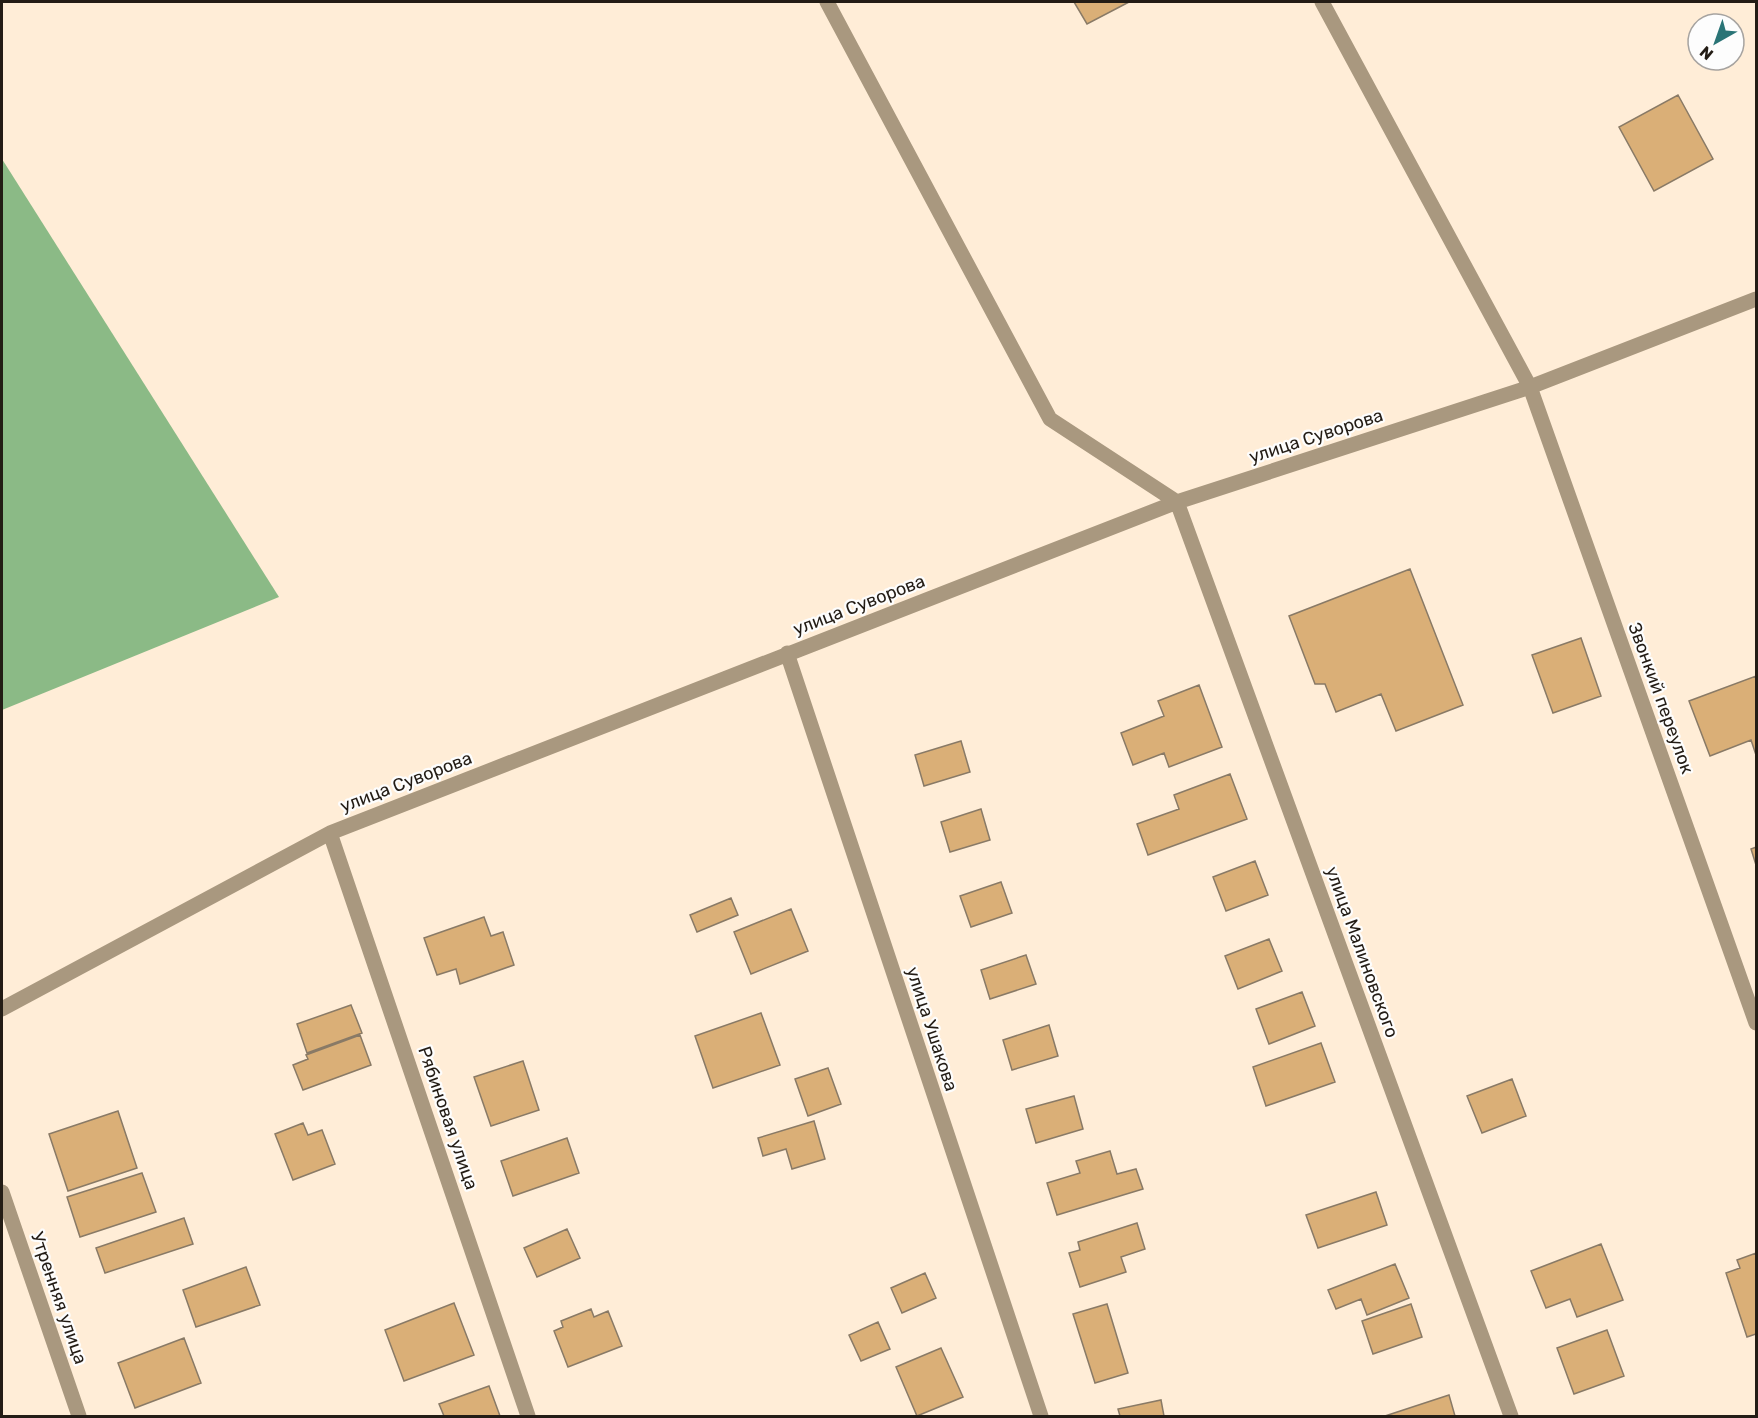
<svg xmlns="http://www.w3.org/2000/svg" width="1758" height="1418" viewBox="0 0 1758 1418" font-family="Rubik,sans-serif">
<style>
.forest{fill:#8bba86}
.building{fill:#daaf77;stroke:#897a66;stroke-width:1.5}
.lines{fill:none;stroke-linecap:round;stroke-linejoin:round}
.street{stroke:#a9987f;stroke-width:15}
.labels{text-anchor:middle;stroke-width:4.5;stroke-linejoin:round;paint-order:stroke}
.street-label{font-size:18px;fill:#231c15;stroke:#fdfdfd}
</style>
<rect width="100%" height="100%" fill="#ffedd7"/>
<!-- forest -->
<path class="forest" d="M2,159L279,597L2,710Z"/>
<!-- building -->
<path class="building" d="M1074,2H1129L1087,24Z
M1678,95L1713,159L1654,191L1619,127Z
M1410,569L1463,705L1396,731L1381,694L1336,712L1325,684H1315L1289,616Z
M1581,638L1601,696L1553,713L1532,655Z
M1756,676V755L1751,740L1710,756L1689,701Z
M1199,685L1222,747L1169,767L1164,753L1133,765L1121,733L1164,716L1158,701Z
M961,741L970,772L924,786L915,755Z
M1230,774L1247,819L1148,855L1137,824L1179,809L1174,795Z
M981,809L990,840L950,852L941,822Z
M1756,847V865L1751,849Z
M1255,861L1268,895L1226,911L1213,877Z
M1001,882L1012,913L971,927L960,896Z
M731,898L738,915L697,932L690,915Z
M791,909L808,951L751,974L734,932Z
M484,917L491,936L503,932L514,965L460,984L456,969L437,975L424,938Z
M1269,939L1282,971L1238,989L1225,956Z
M1026,955L1036,984L990,999L981,970Z
M1302,992L1315,1026L1269,1044L1256,1009Z
M351,1005L362,1033L307,1053L297,1024Z
M761,1013L780,1065L713,1088L695,1036Z
M1049,1025L1058,1056L1012,1070L1003,1040Z
M360,1035L371,1065L303,1090L293,1065L308,1059L306,1055Z
M1321,1043L1335,1082L1266,1106L1253,1067Z
M523,1061L539,1110L491,1126L474,1077Z
M828,1068L841,1104L808,1116L795,1079Z
M1512,1079L1526,1116L1482,1133L1467,1096Z
M1074,1096L1083,1129L1036,1143L1026,1109Z
M118,1111L137,1168L68,1191L49,1134Z
M814,1121L825,1159L792,1169L786,1149L763,1156L758,1138Z
M303,1123L308,1135L322,1130L335,1164L293,1180L275,1134Z
M567,1138L579,1173L513,1196L501,1161Z
M1110,1151L1117,1174L1136,1169L1143,1189L1057,1215L1047,1183L1080,1173L1076,1161Z
M142,1173L156,1212L80,1237L67,1197Z
M1376,1192L1387,1225L1318,1248L1306,1215Z
M184,1218L193,1244L105,1273L96,1248Z
M1137,1223L1145,1249L1121,1257L1126,1272L1080,1287L1069,1253L1080,1250L1078,1242Z
M567,1229L580,1258L537,1277L524,1248Z
M1601,1244L1623,1300L1577,1317L1570,1299L1546,1308L1531,1271Z
M1756,1253V1334L1747,1337L1726,1273L1740,1268L1737,1260Z
M1395,1264L1409,1298L1367,1315L1361,1299L1336,1309L1328,1290Z
M246,1267L260,1305L196,1327L183,1290Z
M925,1273L936,1298L902,1313L891,1288Z
M454,1303L474,1355L404,1381L385,1330Z
M1107,1304L1128,1373L1095,1383L1073,1314Z
M1411,1304L1422,1337L1373,1354L1362,1321Z
M591,1309L594,1317L608,1311L622,1346L568,1367L554,1331L563,1327L561,1321Z
M878,1322L890,1349L861,1361L849,1335Z
M1607,1330L1624,1376L1574,1394L1557,1348Z
M184,1338L201,1383L135,1408L118,1363Z
M941,1348L963,1397L917,1416L896,1367Z
M489,1386L500,1416H444L439,1404Z
M1449,1395L1455,1416H1385Z
M1161,1400L1164,1416H1120L1118,1409Z"/>
<g class="lines">
<!-- street -->
<path class="street" d="M827,2L1050,419L1177,502L1511,1416
M1322,2L1530,387L1756,1023
M787,653L1041,1416
M330,833L528,1416
M2,1009L330,833L1177,502L1530,387L1756,299
M2,1192L79,1416"/>
</g>
<g class="labels">
<!-- street labels -->
<g class="street-label">
<text transform="translate(1316 436) rotate(-18)" y="6">улица Суворова</text>
<text transform="translate(859 605) rotate(-21)" y="6">улица Суворова</text>
<text transform="translate(1661 698) rotate(70)" y="6">Звонкий переулок</text>
<text transform="translate(406 782) rotate(-21)" y="6">улица Суворова</text>
<text transform="translate(1362 952) rotate(70)" y="6">улица Малиновского</text>
<text transform="translate(932 1029) rotate(72)" y="6">улица Ушакова</text>
<text transform="translate(448 1118) rotate(71)" y="6">Рябиновая улица</text>
<text transform="translate(59 1298) rotate(71)" y="6">Утренняя улица</text>
</g>
</g>
<!-- border -->
<rect width="1758" height="1418" fill="none" stroke="#231c15" stroke-width="6"/>
<!-- north arrow -->
<g transform="translate(1716 42) rotate(220)"><circle r="28" fill="#fdfdfd" stroke="#a6a3a0" stroke-width="1.5"/>
<path d="M0-4.5L10 22L0 15L-10 22Z" fill="#2a7476"/>
<text y="-9" font-size="16" font-weight="bold" text-anchor="middle" fill="#231c15">N</text>
</g>
</svg>
